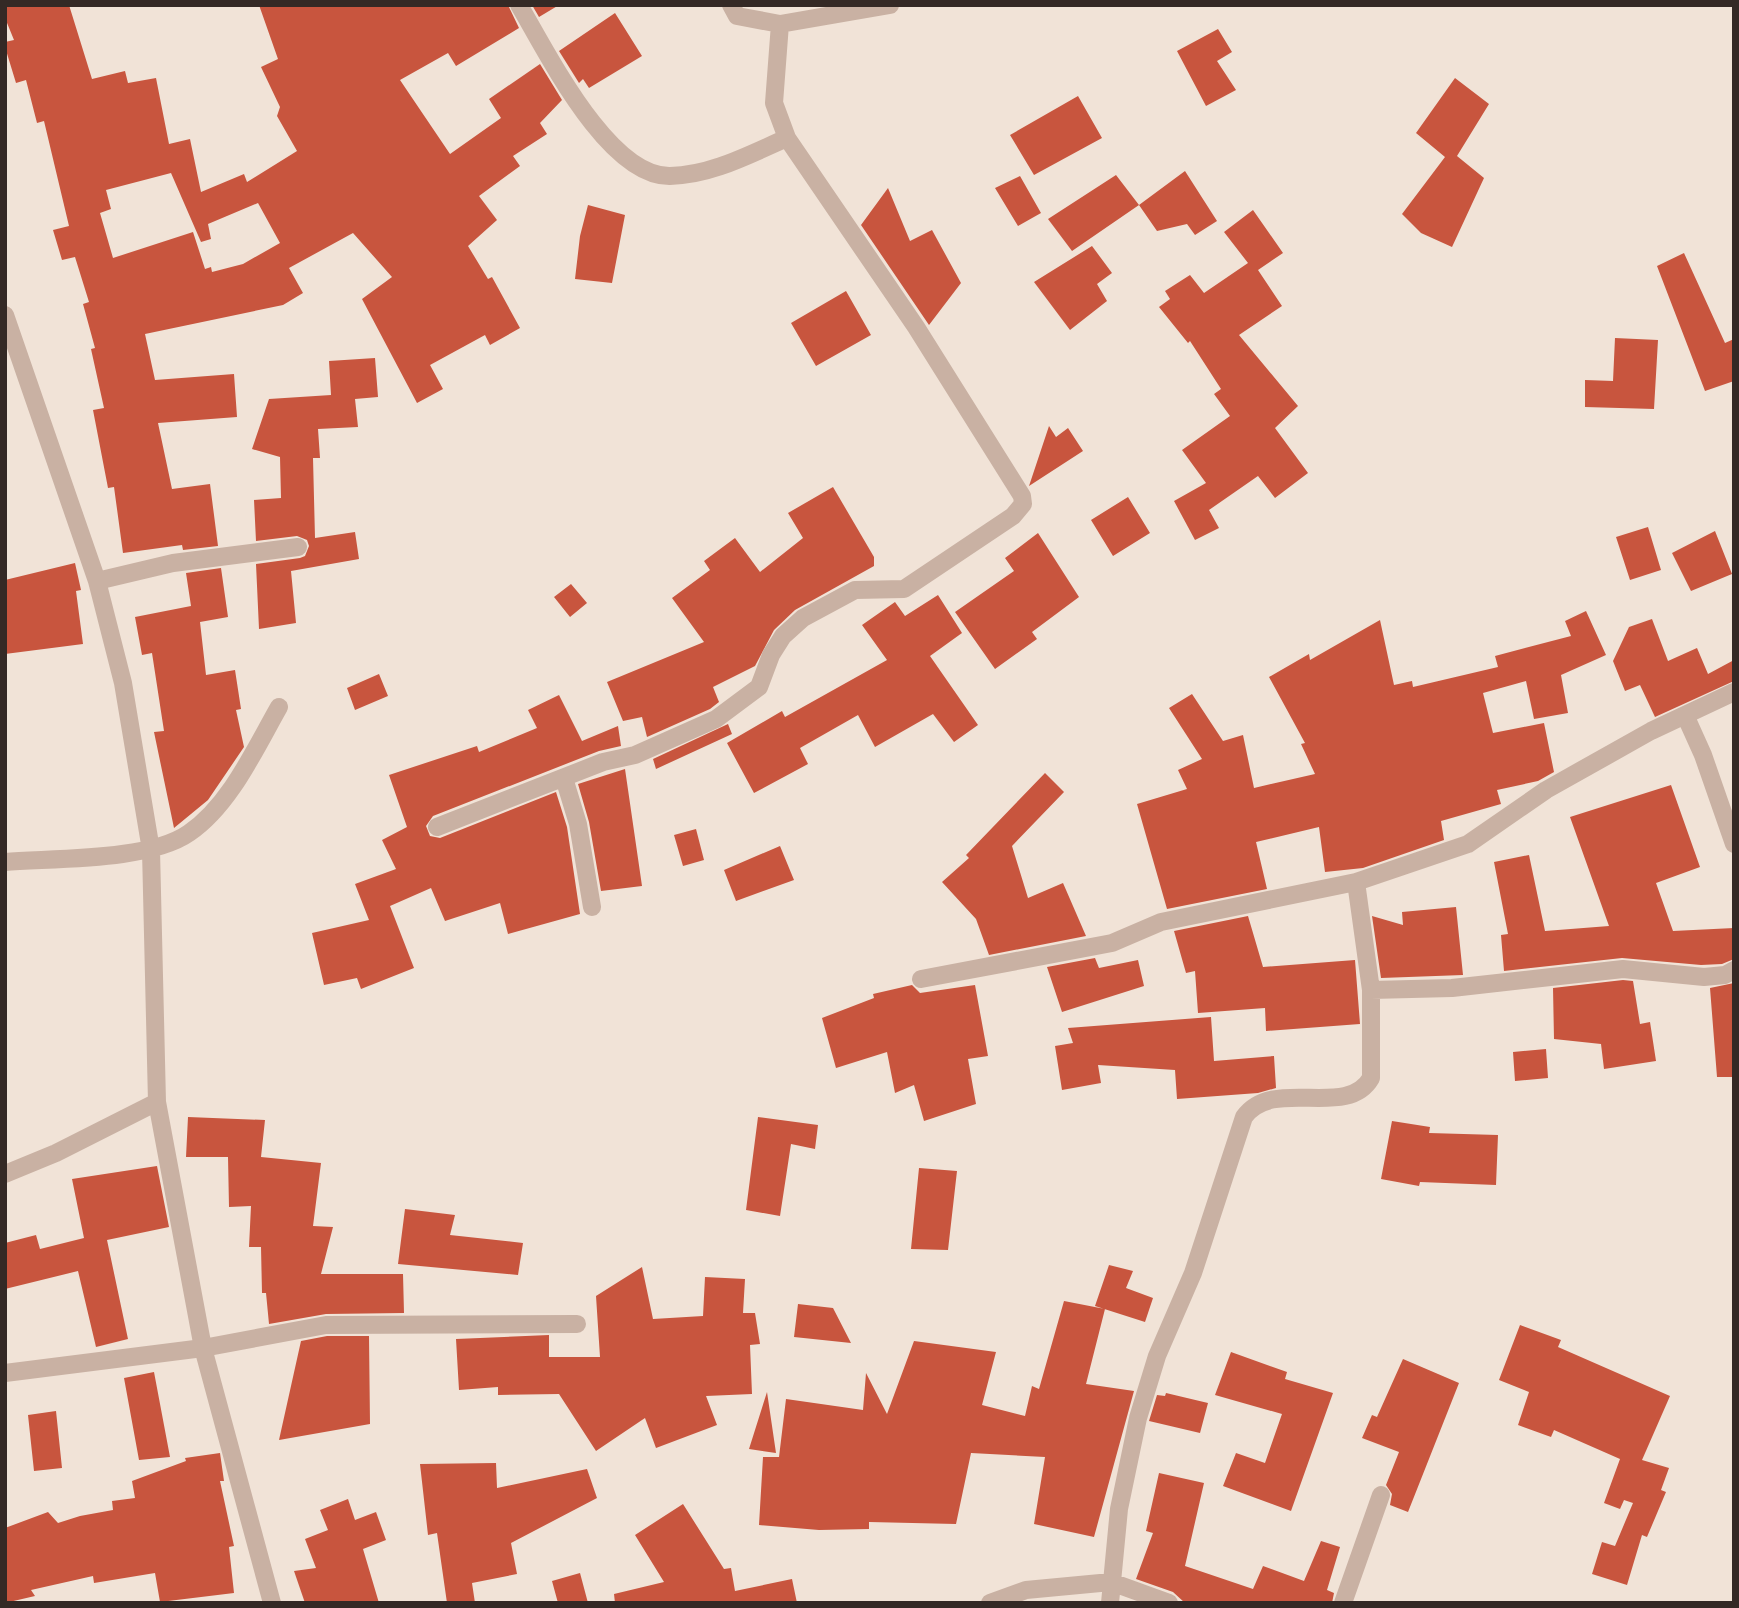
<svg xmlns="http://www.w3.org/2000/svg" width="1739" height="1608" viewBox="0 0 1739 1608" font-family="Arial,sans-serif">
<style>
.building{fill:#c8553e;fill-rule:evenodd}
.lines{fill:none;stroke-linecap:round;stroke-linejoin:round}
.minor{stroke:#c9b1a3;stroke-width:18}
</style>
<rect width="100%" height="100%" fill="#f1e3d7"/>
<!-- building -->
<path class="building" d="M5,5H69L92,79L125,71L128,83L156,78L169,144L190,139L201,192L244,174L247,182L297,151L277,116L280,107L261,67L278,59L259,5H508L519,28L456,66L448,53L400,80L450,154L501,118L489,99L540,64L562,100L540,123L547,134L513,156L520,166L479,196L497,220L468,246L488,279L492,277L520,328L490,345L485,335L430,365L443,389L417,403L362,299L392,277L353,233L289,268L303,293L283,305L145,334L155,380L234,374L237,417L158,423L172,489L210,484L218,546L183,550L182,545L123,553L114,487L108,488L93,410L104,408L91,349L95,348L83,304L89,302L75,257L62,260L53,230L69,226L44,121L37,123L26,80L16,83L5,47V42L14,40L5,18ZM171,173L201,242L211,239L208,224L258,203L280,243L243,264L212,272L211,267L205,269L193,232L113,258L100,213L111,209L106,190Z
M532,5H559L539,17Z
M615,13L642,56L589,88L583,79L579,83L559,51Z
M1218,29L1232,52L1217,61L1236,90L1206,106L1177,51Z
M1455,78L1489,104L1457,156L1484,178L1452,247L1421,233L1402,214L1445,157L1416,133Z
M1078,96L1102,138L1034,175L1010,135Z
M1185,171L1217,221L1195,235L1187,224L1157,231L1139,205Z
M1116,175L1139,205L1072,251L1048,219Z
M1020,176L1041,213L1018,226L995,188Z
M888,188L910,241L932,230L961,283L929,325L861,225Z
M588,205L625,215L612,283L575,279L580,236Z
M1253,210L1283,253L1258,270L1282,306L1239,335L1298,406L1275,428L1308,473L1275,498L1258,476L1209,510L1219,528L1195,540L1174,501L1206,483L1182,450L1230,416L1214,394L1221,389L1190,341L1188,343L1159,307L1170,299L1165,291L1190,275L1204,293L1248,263L1224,232Z
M1092,246L1112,273L1097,284L1107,301L1070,330L1034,282Z
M1684,253L1725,343L1734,339V381L1705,391L1657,266Z
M846,291L871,335L816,366L791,323Z
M1615,338L1658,340L1654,409L1585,407V380L1613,381Z
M375,358L378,397L355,399L358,427L318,429L320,458H313L315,538L355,532L359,559L291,571L296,623L259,629L256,564L300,558L305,556L309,546L307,540L297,536L256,541L254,500L281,498L280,457L252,449L269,399L331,395L329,361Z
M1049,426L1056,437L1068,428L1083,451L1029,486Z
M833,487L874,557V566L795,610L774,630L755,666L713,687L719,702L710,709L647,737L642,717L623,721L607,682L704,642L672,598L710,570L704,561L735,538L760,572L803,538L788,513Z
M1128,497L1150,533L1113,556L1091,520Z
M1648,527L1661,570L1630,580L1616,537Z
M1715,531L1732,574L1691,591L1672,553Z
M1038,533L1079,597L1032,632L1037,639L995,669L955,612L1014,571L1005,558Z
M75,563L81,590L76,591L83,644L5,654V580Z
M221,568L228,617L200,622L206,675L235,670L241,709L236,710L244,747L208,800L174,828L154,732L164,731L152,653L142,655L135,617L191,606L186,573Z
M571,584L587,603L570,617L554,597Z
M938,595L962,633L930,656L978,725L954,742L933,714L875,747L858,715L800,748L808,764L754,793L727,743L782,711L785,717L887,660L862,625L895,602L905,616Z
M1586,611L1606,655L1561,675L1568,713L1534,719L1526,681L1483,693L1493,733L1544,723L1554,772L1538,781L1497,790L1501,804L1441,821L1444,840L1363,868L1325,872L1319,827L1256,842L1267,889L1167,909L1137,804L1187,789L1178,770L1202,759L1169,708L1192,694L1223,741L1243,735L1254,788L1315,774L1301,744L1305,743L1269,677L1309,654L1310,660L1380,620L1394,685L1412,681L1413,687L1498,667L1495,656L1571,636L1565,621Z
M1652,619L1668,661L1697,648L1708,674L1734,660V681L1655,717L1640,685L1625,691L1613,661L1629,627Z
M379,674L388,696L355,710L347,688Z
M559,695L582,741L618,726L621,746L599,751L433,816L426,826L430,836L440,838L556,792L567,827L580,914L508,934L500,903L445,921L431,888L390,906L414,968L361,989L357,978L324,985L312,933L369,920L355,884L396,869L382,840L407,827L389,775L477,746L479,752L537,728L528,710Z
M728,724L732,734L656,769L653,759Z
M625,769L642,886L601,891L589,822L578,784Z
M1045,773L1064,792L1012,846L1028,898L1063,883L1086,936L989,955L976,919L942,882L969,858L966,855Z
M1671,785L1700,867L1656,883L1673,931L1734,928V959L1722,964L1701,965L1622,958L1504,971L1501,935L1508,934L1494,862L1529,855L1545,931L1609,926L1570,817Z
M696,829L704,860L683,866L674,835Z
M780,846L794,880L736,901L724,870Z
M1456,907L1463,975L1381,978L1372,916L1403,925L1402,912Z
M1248,916L1263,967L1355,960L1360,1024L1266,1031L1265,1008L1198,1013L1195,971L1186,973L1174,931Z
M1095,958L1099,968L1138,960L1144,986L1062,1012L1047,967Z
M1623,980L1633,981L1640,1024L1650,1022L1656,1061L1604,1069L1601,1044L1554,1039L1553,988Z
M1734,983V1077H1717L1710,988Z
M912,985L920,993L975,985L988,1056L968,1059L976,1104L924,1121L914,1085L895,1093L887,1052L836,1068L822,1018L874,998L873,994Z
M1211,1017L1214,1061L1274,1056L1276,1088L1258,1093L1177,1099L1175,1070L1098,1065L1101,1083L1062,1090L1055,1046L1073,1043L1068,1028Z
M1546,1049L1548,1078L1515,1081L1513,1052Z
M188,1117L265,1120L261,1157L321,1163L313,1226L333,1227L321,1274H403L404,1313L326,1314L269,1324L266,1293H262L261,1247H249L251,1206L229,1207L228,1157H186Z
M758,1117L818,1125L815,1149L791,1144L780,1216L746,1210Z
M1392,1121L1430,1127L1429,1133L1498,1135L1496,1185L1420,1182L1419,1186L1381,1179Z
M157,1166L169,1227L107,1240L128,1339L96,1347L78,1271L5,1289V1243L36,1235L40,1249L84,1238L72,1179Z
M919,1168L957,1171L948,1250L911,1249Z
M405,1209L455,1215L450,1235L523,1243L518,1275L398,1264Z
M1109,1265L1133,1271L1126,1288L1153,1298L1145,1322L1095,1306Z
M642,1267L653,1319L703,1316L705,1277L745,1279L743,1313H755L760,1344L750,1345L752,1394L706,1396L717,1425L656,1448L645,1418L596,1451L559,1394L498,1395V1387L459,1390L456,1339L549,1335V1357H600L596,1296Z
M1064,1301L1105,1309L1086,1384L1134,1391L1094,1537L1034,1524L1045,1457L971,1453L956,1524L869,1522V1529L819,1530L759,1525L763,1457H779L786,1399L863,1410L866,1373L887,1414L914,1341L996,1352L982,1405L1025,1416L1032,1386L1039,1389Z
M798,1304L833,1308L851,1343L794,1337Z
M1520,1325L1561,1340L1558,1347L1670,1396L1642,1460L1669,1468L1661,1490L1666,1492L1647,1537L1642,1535L1627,1585L1592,1574L1602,1542L1615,1546L1633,1503L1624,1500L1620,1509L1604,1503L1620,1459L1554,1430L1551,1437L1518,1425L1529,1392L1499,1380Z
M327,1336H369L370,1424L279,1440L301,1341Z
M1231,1352L1287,1372L1285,1379L1333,1393L1291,1511L1223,1486L1236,1453L1265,1463L1282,1414L1215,1395Z
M1403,1359L1459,1383L1408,1512L1390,1505L1392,1494L1386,1485L1399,1452L1362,1438L1372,1415L1377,1417Z
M154,1372L170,1457L139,1460L124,1378Z
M767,1392L776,1453L749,1449Z
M1166,1393L1208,1403L1200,1433L1149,1421L1157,1395L1165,1396Z
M56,1411L62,1468L34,1471L28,1415Z
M220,1453L224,1481H220L234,1546L229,1547L234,1593L160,1602L155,1573L94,1583L93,1576L31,1590L35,1596L5,1603V1528L48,1512L58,1523L80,1516L113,1510L112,1501L135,1498L132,1481L186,1461L185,1458Z
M496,1463L497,1488L587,1469L597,1498L511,1543L517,1574L472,1583L475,1603H447L437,1533L428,1535L420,1464Z
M1159,1473L1204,1483L1185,1566L1253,1589L1263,1566L1304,1581L1321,1541L1340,1547L1327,1590L1334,1593L1332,1603H1185L1173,1592L1136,1579L1153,1533L1146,1531Z
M348,1499L355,1520L376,1512L386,1540L363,1549L379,1603H305L294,1571L316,1568L305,1539L328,1530L320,1510Z
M683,1504L724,1569L731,1568L735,1591L792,1579L797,1603H615L614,1594L664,1582L635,1535Z
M580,1573L588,1603H558L552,1581Z"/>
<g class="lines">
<!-- minor -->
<path class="minor" d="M519,5C547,52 608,177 670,176C712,175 750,154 787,138
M731,5L737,16L780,24L890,5
M5,315L97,581L123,683L151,850L157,1102L203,1348L272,1603
M97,581L173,563L298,547
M1685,715L1703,755L1734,844
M564,778L578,824L592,907
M437,827L603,762L635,755L716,719L759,687L771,655L783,636L803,618L855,590L904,589L1013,516L1023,504L1022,496L916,327L787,138L774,103L780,24
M5,862C55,858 149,861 189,833C230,805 255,749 279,707
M921,979L1112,943L1161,922L1356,882L1468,844L1546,790L1651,731L1734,692
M1371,990L1452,988L1623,969L1704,977L1725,975L1734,970
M5,1174L56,1153L157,1102
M5,1373L203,1348L326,1325L577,1324
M990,1603L1026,1590L1111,1582L1169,1603
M1110,1603L1119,1509L1138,1418L1157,1356L1193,1273L1244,1117C1273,1076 1347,1120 1371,1078V990L1356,882
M1343,1603L1381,1495"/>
</g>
<!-- border -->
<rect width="1739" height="1608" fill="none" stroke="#342925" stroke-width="14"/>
</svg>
